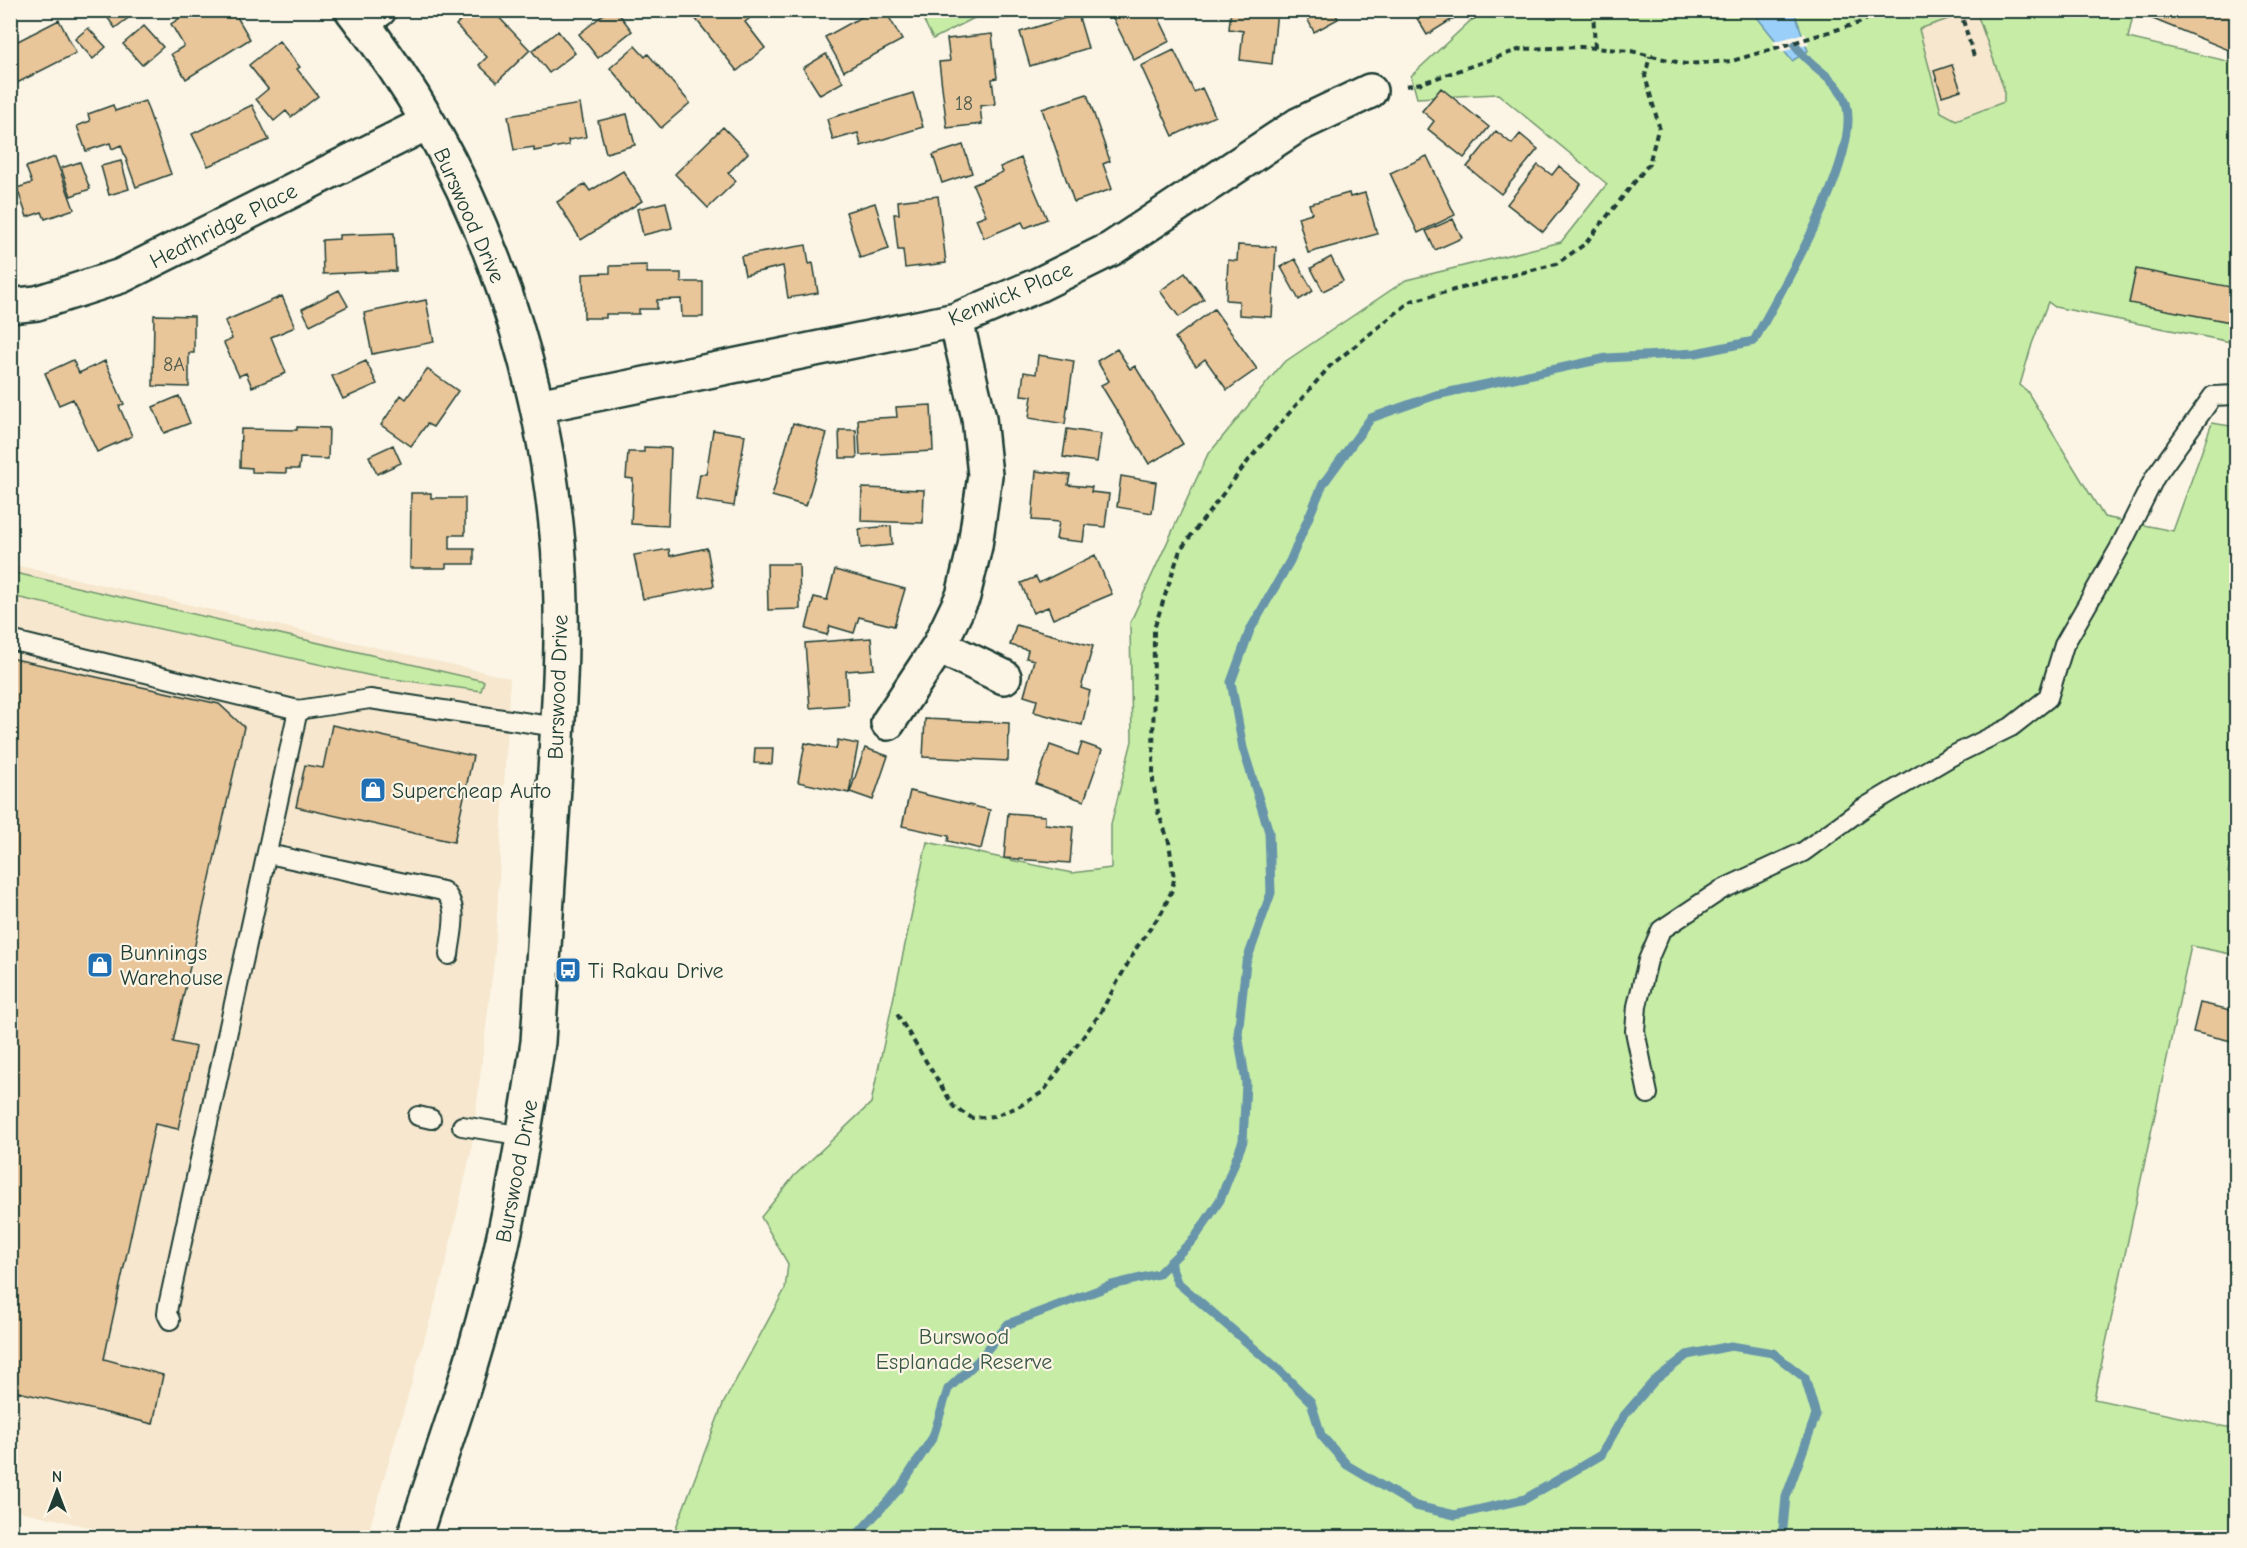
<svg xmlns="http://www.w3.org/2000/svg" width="2247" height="1548" viewBox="0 0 2247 1548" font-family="'Comic Neue',sans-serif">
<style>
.built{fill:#f6e7ce}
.green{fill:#c6eca6;stroke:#72946d;stroke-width:1.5}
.water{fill:#99cff8;stroke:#6895aa;stroke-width:1.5}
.pier{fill:#fcf5e5}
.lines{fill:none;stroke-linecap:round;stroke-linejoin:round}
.stream{stroke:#6895aa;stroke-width:9}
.building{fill:#e9c59a;stroke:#1f3d34;stroke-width:1.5}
.service-casing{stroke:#1f3d34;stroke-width:22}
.minor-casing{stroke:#1f3d34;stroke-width:38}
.tertiary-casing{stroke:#1f3d34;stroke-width:38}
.path{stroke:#1f3d34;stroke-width:4;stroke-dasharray:6 4.5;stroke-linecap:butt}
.service{stroke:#fcf5e5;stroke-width:18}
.minor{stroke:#fcf5e5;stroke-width:33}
.tertiary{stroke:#fcf5e5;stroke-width:33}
.labels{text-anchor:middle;stroke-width:4.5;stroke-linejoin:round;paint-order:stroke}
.number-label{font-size:20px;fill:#525f4e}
.street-label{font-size:22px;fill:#1f3d34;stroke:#fcf5e5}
.poi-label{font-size:22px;fill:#1f3d34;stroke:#fcf5e5;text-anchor:start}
.park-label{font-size:22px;fill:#385745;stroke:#fcf5e5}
</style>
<rect width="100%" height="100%" fill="#fcf5e5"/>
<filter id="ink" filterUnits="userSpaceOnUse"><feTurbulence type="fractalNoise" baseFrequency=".0167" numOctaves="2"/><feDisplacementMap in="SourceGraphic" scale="12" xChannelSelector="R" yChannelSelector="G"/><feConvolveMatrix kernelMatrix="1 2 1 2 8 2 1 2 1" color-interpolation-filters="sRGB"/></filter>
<g filter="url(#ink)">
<!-- built -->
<path class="built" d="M1972,11H1976L2004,89V102L1956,120L1941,112L1918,29Z
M11,564L510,678L495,952L471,1152L443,1275L367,1537H132L11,1509Z"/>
<!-- green -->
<path class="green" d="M1482,10L1972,11L1919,29L1941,112L1956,120L2004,102V89L1976,11H2134L2128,38L2236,63V343L2055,307L2048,302L2032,344L2020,385L2027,391L2104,517L2173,531L2212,423L2236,427V839L2228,873L2236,875V955L2191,946L2094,1399L2236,1429V1537L672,1538L723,1404L785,1289L788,1264L761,1217L794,1176L871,1103L927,842L1072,873L1111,868V824L1132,741L1130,623L1207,456L1283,363L1406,280L1561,242L1607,184L1498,94L1417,98L1411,76Z
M919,11H988L933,39Z
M11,572L484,681L481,691L372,676L11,596Z"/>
<!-- water -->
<path class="water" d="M1752,11H1794L1808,51L1792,61Z"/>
<!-- pier -->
<path class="pier" d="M1805,33L1809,44L1781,52L1773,42Z"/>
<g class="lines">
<!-- stream -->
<path class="stream" d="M1170,1263L1177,1282L1279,1370L1311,1402L1321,1435L1347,1465L1416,1506L1455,1515L1525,1499L1601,1455L1623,1417L1654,1381L1687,1355L1731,1346L1773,1353L1805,1378L1816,1415L1786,1497L1782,1538
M854,1538L900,1488L933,1437L948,1389L978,1361L1008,1324L1112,1285L1158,1274L1194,1239L1220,1200L1243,1141L1246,1083L1238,1034L1246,963L1271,893L1269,832L1243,748L1231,682L1250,630L1290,561L1323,484L1371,418L1436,395L1607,358L1696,353L1754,341C1781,290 1862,157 1846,103C1838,77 1808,67 1795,45"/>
</g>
<!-- building -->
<path class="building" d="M102,10H139L115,28Z
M192,10H247L237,17L250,39L186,79L171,54L184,46L171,24Z
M470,10H492L530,50L497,82L479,65L487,57L456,25Z
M609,10H616L632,31L598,58L579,34Z
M704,10H746L751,17L745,22L765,48L737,71L695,18Z
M874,10H885L902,40L844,71L825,37Z
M1109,10H1155L1170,41L1134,60Z
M1231,10H1277L1272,64L1240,60L1243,31L1229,29Z
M1303,10H1334L1338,19L1314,32Z
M1412,10H1456L1459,15L1427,35Z
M1463,10H1483L1473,20Z
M2145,10H2225L2236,15V53L2143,15Z
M1078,14L1088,48L1030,66L1020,32Z
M59,20L76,53L17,83L10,72V45Z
M144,26L163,47L142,65L123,44Z
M88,28L106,47L93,59L75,39Z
M558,31L575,53L549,73L532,51Z
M992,34L997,78L992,79L995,104L980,106L982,124L947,128L939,62L950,61L947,39Z
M279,41L300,67L297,69L318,96L291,117L286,111L274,121L256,99L268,89L249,65Z
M635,46L645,57L648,54L690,103L661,128L610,68Z
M1174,50L1194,92L1202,88L1215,116L1173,136L1141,66Z
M826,54L843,82L820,95L803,68Z
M1952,65L1961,90L1942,96L1934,71Z
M1441,88L1489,127L1464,158L1428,129L1434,121L1422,111Z
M913,93L923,127L861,146L858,133L833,140L827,119Z
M1087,94L1110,161L1103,164L1112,189L1074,202L1042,109Z
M145,101L171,174L136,187L121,145L112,149L110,143L86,151L77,126L90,121L88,114L113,105L115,111Z
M580,104L586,137L568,140L569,145L534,151V147L514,150L508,116Z
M252,105L269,140L208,166L192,134Z
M627,114L635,145L606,153L598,121Z
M723,127L748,153L728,173L736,181L708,208L675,174Z
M1496,131L1512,144L1520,134L1538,149L1501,194L1467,167Z
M963,145L972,173L942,183L933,155Z
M1427,156L1455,215L1418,233L1390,173Z
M55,157L74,209L45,219L42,212L27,217L17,188L32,183L26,167Z
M1021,158L1047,219L1025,228L1022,222L984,238L976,219L986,215L973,185L1003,172L1000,167Z
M121,161L129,189L109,195L101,166Z
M80,162L90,189L71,196L61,168Z
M1538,165L1552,175L1559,166L1581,184L1543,232L1507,204Z
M623,171L642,201L581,240L557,202L585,184L590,191Z
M1349,193L1350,197L1365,193L1377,234L1308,253L1298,217L1312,213L1309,204Z
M938,196L946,263L905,268L903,250H898L894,214H899L898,201Z
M666,202L672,228L643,235L637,209Z
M875,203L889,249L860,258L846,212Z
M1453,219L1462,238L1435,250L1426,231Z
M394,233L396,271L323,274L322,240L339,239V235Z
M806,245L809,264L813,263L818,293L788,298L783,266L745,275L741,256Z
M1238,245L1276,247L1272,317L1239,315V301L1226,300L1228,260L1237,261Z
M1331,257L1343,281L1323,291L1311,268Z
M1295,259L1313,291L1299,300L1281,267Z
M647,265V273H681V282H703V317H682L681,299L657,300V309H639V314H606V318H584L583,274L610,273V266Z
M2136,269L2236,288V323L2129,303Z
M1185,273L1204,299L1179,317L1160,291Z
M339,290L348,306L310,325L302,309Z
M282,296L295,327L271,337L286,373L252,387L246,373L239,376L224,343L232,339L225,321Z
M426,300L434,342L372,354L364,313Z
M1214,309L1257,369L1227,390L1205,359L1196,366L1175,338Z
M154,315L194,316V353H189V387L153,386Z
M1117,349L1130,369L1135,366L1183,444L1149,464L1101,385L1109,381L1097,361Z
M1038,355L1074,361L1065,424L1029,418L1032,396L1021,395L1024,372L1036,374Z
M73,360L79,373L105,361L124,404L119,406L132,436L97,452L73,399L59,405L45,373Z
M366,361L377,384L343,399L332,376Z
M427,369L458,391L433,427L427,424L411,446L381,425L401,395L406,399Z
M179,396L190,423L164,433L153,407Z
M931,405L933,451L860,455L858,419L897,417L896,407Z
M793,423L827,433L806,506L772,496Z
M297,427L329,428L328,459L300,458L299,469H286V473L252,472V468L240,467L241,429L297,430Z
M1067,429L1101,434L1097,462L1063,457Z
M713,430L745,435L734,506L696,500L700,474H706Z
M839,430H856L857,458H840Z
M393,445L401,463L377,474L369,456Z
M644,447L671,448L668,526L631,524L633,479L626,478L628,452H644Z
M1036,471L1070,475L1068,485L1092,487L1091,492L1109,494L1105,527L1085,525L1083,542L1056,539L1059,522L1032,520Z
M1121,476L1156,482L1152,513L1117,507Z
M862,488L924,490L923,523L861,521Z
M411,493H431V498H465V535H450V549H474V564H446V568H410Z
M891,526L892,545L861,548L859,529Z
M707,548L714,586L643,599L634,555L669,549L670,556Z
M1095,555L1112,594L1053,619L1048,607L1033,613L1021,583L1036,577L1039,583Z
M767,564H799L800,609L768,610Z
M835,570L905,589L894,626L859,617L854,633L830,626L827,635L806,629L814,597L827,600Z
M1016,625L1093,646L1081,688L1090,691L1082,725L1034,712L1037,700L1024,696L1034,660L1026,658L1028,650L1010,645Z
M871,638L874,669L846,671L848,705L810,708L805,643Z
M10,658L219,704L244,727L173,1042L196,1047L178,1129L155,1124L104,1359L163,1375L153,1424L10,1390Z
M925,719L1009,723L1008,761L923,757Z
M332,725L473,756L454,842L296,807L305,765L323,768Z
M838,740L858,744L849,793L798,782L805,743L836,749Z
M1082,743L1102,750L1084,801L1036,784L1050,745L1078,755Z
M755,748H773L772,764L754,763Z
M865,748L888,756L873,800L850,792Z
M910,791L990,810L981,849L948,841L949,836L902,826Z
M1008,813L1045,816V824L1073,827L1070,863L1004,858Z
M2200,1003L2236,1011V1042L2193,1032Z"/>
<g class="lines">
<!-- service casing -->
<g class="service-casing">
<path id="service" d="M10,640L298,710
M268,854L443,891C461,906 451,934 449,955
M1648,1094L1635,1031L1637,1006L1648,960L1661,930L1721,890L1803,852L1862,809L1950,757L2011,727L2048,698L2064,645L2119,549L2155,477L2213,396L2236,395
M418,1116L431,1119
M462,1126L524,1136
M170,1320L167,1314L168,1306L298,710L370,699L557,727"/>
</g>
<!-- minor casing -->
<g class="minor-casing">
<path id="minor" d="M361,22L379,10
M10,306L37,303L121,276L427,123
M538,406L956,320L1038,285L1111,249L1298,125L1370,91
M939,646L1004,677
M888,723L939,646L963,596L975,546L985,475L979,418L956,320"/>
</g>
<!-- tertiary casing -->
<g class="tertiary-casing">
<path id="tertiary" d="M352,10C473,161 541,353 558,544C565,624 559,707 554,787C549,872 544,957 538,1042C525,1129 511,1216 488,1302C468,1382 439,1459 414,1538"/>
</g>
<!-- path -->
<path class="path" d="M1593,10L1595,48
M1960,10L1975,60
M1406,86L1422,83L1521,49L1582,47L1631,51L1685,64L1732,61L1859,23L1885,10
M897,1014L954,1107L972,1118L994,1116L1018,1107L1043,1092L1099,1015L1137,947L1162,912L1172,890L1174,879L1169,842L1158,812L1153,781L1154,629L1180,550L1252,456L1330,366L1411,301L1556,264L1585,244L1649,164L1659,126L1645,76L1650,56"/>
<!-- service -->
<use href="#service" class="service"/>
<!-- minor -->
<use href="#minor" class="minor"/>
<!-- tertiary -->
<use href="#tertiary" class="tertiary"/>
</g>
</g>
<!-- icons -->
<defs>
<g id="shop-square" transform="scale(1.35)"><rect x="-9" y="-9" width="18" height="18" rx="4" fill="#1f6fb2" stroke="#fcf5e5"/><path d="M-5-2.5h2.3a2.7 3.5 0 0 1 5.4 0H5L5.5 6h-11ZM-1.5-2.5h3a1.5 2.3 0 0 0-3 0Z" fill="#fff"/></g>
<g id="bus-square" transform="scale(1.35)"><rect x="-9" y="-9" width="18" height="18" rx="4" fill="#1f6fb2" stroke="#fcf5e5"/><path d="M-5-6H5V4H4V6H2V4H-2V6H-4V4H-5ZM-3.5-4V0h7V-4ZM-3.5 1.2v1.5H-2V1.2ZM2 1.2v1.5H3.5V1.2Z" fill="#fff"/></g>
</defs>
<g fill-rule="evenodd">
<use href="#shop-square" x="373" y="790"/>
<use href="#shop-square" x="100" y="965"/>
<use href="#bus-square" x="568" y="970"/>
</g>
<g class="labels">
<!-- number labels -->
<g class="number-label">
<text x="964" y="110">18</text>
<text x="174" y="371">8A</text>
</g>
<!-- street labels -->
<g class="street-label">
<text transform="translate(470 215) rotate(66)" y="8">Burswood Drive</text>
<text transform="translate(223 225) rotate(-27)" y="8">Heathridge Place</text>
<text transform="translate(1010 293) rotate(-23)" y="8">Kenwick Place</text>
<text transform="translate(557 687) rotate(-88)" y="8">Burswood Drive</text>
<text transform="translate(516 1171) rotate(-79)" y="8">Burswood Drive</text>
</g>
<!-- poi labels -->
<g class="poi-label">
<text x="392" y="798">Supercheap Auto</text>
<text x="120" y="960">Bunnings<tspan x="120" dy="25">Warehouse</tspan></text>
<text x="588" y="978">Ti Rakau Drive</text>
</g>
<!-- park labels -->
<g class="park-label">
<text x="964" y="1344">Burswood<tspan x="964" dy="25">Esplanade Reserve</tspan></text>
</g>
</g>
<!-- margin -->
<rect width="2247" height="1548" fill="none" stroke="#fcf5e5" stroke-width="36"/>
<rect x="18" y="18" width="2211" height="1512" fill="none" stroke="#1f3d34" stroke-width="2" filter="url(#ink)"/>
<!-- north arrow -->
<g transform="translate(57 1491)" stroke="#fcf5e5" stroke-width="4.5" paint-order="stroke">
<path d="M0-4.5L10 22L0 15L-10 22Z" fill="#1f3d34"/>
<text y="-9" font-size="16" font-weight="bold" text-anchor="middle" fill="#1f3d34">N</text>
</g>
</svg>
